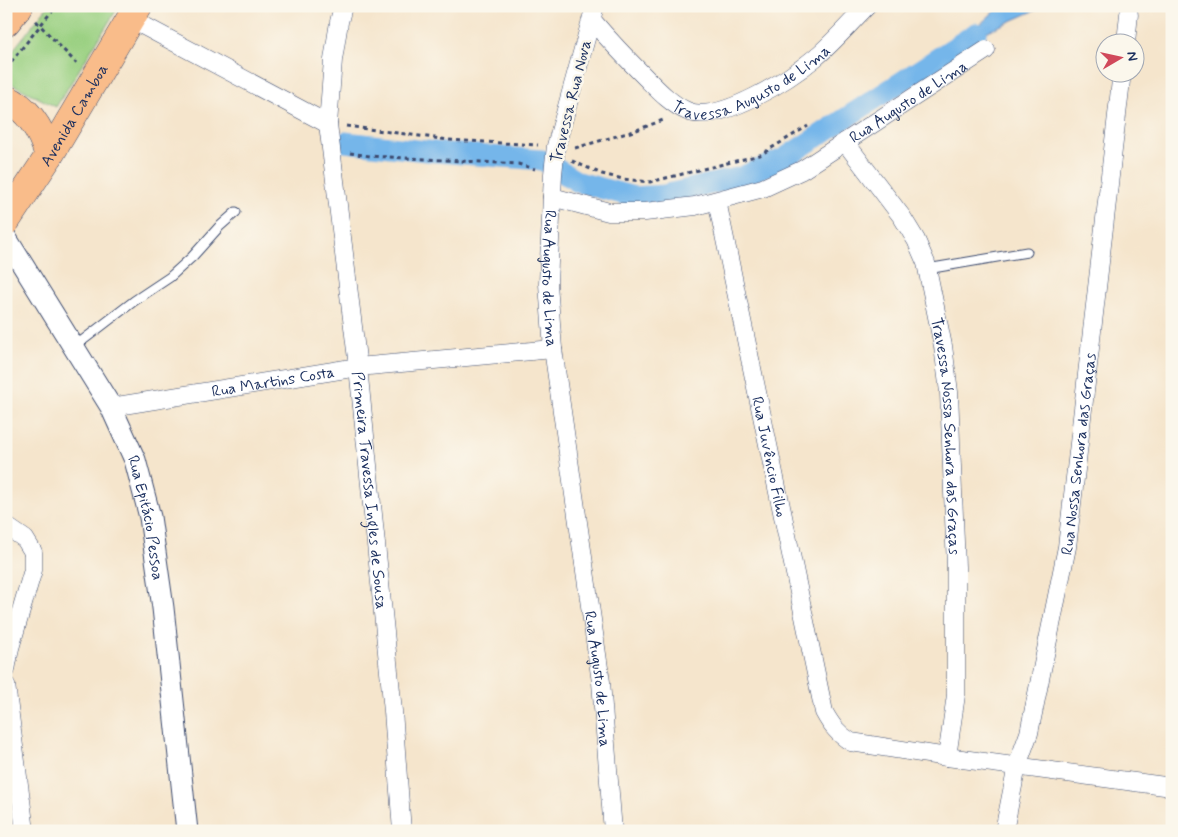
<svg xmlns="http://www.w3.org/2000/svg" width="1178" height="837" viewBox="0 0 1178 837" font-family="Mynerve,sans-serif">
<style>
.green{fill:#9ad081;stroke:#5a8070}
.water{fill:#75b6ea;stroke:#4872a4}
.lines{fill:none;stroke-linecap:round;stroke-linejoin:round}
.canal{stroke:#75b6ea;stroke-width:21}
.service-casing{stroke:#3c4a6e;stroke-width:11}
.minor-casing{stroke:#3c4a6e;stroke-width:19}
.tertiary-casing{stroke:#3c4a6e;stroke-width:23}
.primary-casing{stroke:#3c4a6e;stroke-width:29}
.path{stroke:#3c4a6e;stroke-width:3;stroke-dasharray:4 4;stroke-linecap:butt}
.service{stroke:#fff;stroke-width:9}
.minor{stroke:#fff;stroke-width:18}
.tertiary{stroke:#fff;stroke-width:21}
.primary{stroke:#f9bc8a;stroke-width:28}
.labels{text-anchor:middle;stroke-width:5;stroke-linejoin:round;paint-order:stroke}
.street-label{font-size:16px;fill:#1b2f5e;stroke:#fbf7ec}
</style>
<rect width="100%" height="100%" fill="#fbf7ec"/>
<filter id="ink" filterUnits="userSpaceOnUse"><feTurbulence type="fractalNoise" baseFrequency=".02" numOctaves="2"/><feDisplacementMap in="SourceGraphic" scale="10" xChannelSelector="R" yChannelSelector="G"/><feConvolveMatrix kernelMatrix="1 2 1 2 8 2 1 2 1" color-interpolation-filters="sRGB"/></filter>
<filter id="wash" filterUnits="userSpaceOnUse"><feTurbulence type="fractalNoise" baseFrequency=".0096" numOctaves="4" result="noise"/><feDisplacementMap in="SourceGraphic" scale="20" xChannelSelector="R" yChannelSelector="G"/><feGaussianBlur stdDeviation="1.12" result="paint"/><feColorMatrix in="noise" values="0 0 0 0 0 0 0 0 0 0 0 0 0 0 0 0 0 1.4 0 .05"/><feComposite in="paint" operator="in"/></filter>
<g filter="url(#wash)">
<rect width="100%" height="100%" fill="#f5e5cc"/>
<!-- green -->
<path class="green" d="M48,6H119L56,107L6,81V59Z"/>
<!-- water -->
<path class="water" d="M1000,6H1045L979,35L976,33L974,30Z"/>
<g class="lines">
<!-- canal -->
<path class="canal" d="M345,142L435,152L542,160L578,182L634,197L664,195L741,177L783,159L976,33"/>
</g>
</g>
<g filter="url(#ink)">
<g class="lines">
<!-- service casing -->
<g class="service-casing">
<path id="service" d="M927,269L1027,252
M74,347L134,301L170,277L192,257L219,227L236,212"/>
</g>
<!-- minor casing -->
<g class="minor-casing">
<g id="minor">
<path id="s1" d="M343,6L339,22L333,60L328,124L358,367L393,711L402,831"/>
<path id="s2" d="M595,6L556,146L553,174L548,284L553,349L601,682L613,831"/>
<path d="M131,19L328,124"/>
<path id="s3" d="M592,20C609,40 627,59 646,78C658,90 671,104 687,111C719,125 791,78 816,57C834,42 850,23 867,6"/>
<path d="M1126,42L1129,14"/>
<path id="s4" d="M845,142L902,217L916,240L926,263L943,346L949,392L956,567V695L947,757"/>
<path id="s5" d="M552,197L609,212H645L695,206L763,188L802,170L986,50"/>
<path id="s6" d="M717,201L824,712C831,725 838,734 851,742L947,757L1172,787"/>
<path id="s7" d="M111,407L358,367L553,349"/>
<path d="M6,526L25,539L33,552V570L10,648L6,670"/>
<path d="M6,685L25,831"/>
<path id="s8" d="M1004,831L1017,766L1029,733L1067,547L1122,72"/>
</g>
</g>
<!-- tertiary casing -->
<g class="tertiary-casing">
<g id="tertiary">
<path id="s9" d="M6,238L111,407L135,460L150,517L163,608L187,831"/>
</g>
</g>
<!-- primary casing -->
<g class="primary-casing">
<g id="primary">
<path d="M6,22L19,6"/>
<path d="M6,99C30,109 42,132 49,156"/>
<path id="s10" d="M6,221L49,156L138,6"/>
</g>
</g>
<!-- path -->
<path class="path" d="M36,21L76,63
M6,68L56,6
M346,126L449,140L538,145
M575,148L634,131L666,119
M350,153L370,156L518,164L535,169
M572,161L602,174L623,179L650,182L760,155L808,126"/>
<!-- service -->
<use href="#service" class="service"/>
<!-- minor -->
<use href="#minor" class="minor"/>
<!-- tertiary -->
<use href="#tertiary" class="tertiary"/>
<!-- primary -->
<use href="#primary" class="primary"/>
</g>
</g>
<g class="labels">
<!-- street labels -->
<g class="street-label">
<text dy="6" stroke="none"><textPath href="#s3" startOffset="204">Travessa Augusto de Lima</textPath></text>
<text transform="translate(570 101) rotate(-76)" y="6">Travessa Rua Nova</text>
<text dy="6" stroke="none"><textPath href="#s5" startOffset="385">Rua Augusto de Lima</textPath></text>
<text dy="6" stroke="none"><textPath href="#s10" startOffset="126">Avenida Camboa</textPath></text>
<text dy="6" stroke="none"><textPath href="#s2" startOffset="278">Rua Augusto de Lima</textPath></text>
<text dy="6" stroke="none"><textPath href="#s7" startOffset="164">Rua Martins Costa</textPath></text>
<text dy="6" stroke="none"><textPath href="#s4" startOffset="321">Travessa Nossa Senhora das Graças</textPath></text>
<text dy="6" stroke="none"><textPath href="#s8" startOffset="385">Rua Nossa Senhora das Graças</textPath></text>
<text dy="6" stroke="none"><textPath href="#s6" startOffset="261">Rua Juvêncio Filho</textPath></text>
<text dy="6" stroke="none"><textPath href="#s1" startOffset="488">Primeira Travessa Ingles de Sousa</textPath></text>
<text dy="6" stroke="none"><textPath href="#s9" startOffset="316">Rua Epitácio Pessoa</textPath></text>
<text dy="6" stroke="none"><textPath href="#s2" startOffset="682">Rua Augusto de Lima</textPath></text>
</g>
</g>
<!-- margin -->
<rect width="1178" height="837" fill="none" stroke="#fbf7ec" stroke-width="25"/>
<!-- north arrow -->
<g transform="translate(1120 58) rotate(81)"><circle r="24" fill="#fbf7ec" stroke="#a1a7b3"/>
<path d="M0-4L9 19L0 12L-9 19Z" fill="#d1495b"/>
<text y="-8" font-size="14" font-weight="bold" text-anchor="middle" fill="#1b2f5e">N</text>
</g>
</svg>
